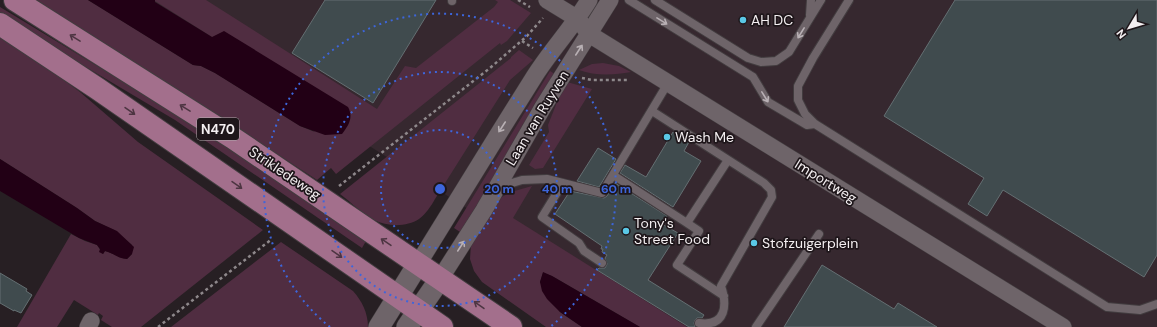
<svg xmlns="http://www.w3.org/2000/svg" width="1157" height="327" viewBox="0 0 1157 327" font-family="'DM Sans',sans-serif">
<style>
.built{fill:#36282f}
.green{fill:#502d41}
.water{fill:#220015}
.building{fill:#404b4e;stroke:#646f72}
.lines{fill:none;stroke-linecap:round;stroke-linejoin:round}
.service-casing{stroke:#423c3f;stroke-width:10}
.minor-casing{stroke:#423c3f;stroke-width:18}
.tertiary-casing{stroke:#423c3f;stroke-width:22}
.primary-casing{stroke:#423c3f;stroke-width:24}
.path{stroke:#8e888b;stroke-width:2.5;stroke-dasharray:3 3;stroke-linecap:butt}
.service{stroke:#6e6469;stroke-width:8}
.minor{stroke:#6e6469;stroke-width:17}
.tertiary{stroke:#6e6469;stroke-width:21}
.primary{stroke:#a36f8c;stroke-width:22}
.oneway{stroke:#b8b0b4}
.oneway2{stroke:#4d3542}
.ring{fill:none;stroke:#3d66dc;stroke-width:2;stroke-dasharray:2 4}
.poi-dot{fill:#5ac8e6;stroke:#1e161a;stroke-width:1.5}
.labels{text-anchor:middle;stroke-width:3.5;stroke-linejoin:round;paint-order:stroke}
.shield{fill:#1e161a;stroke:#b4aeb0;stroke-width:1}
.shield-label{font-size:13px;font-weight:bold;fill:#f4eff1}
.poi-label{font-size:14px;fill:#f4eff1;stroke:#1e161a;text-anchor:start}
.street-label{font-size:14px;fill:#f4eff1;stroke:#1e161a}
.centre{fill:#3d66dc;stroke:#1e161a;stroke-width:2}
.ring-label{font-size:12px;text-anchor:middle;font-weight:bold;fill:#3d66dc;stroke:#1e161a;stroke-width:3.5;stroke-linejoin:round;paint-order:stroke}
</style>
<rect width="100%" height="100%" fill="#271f23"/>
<!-- built -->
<path class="built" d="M136,0H1157V327H653L371,147Z"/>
<!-- green -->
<path class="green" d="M30,0H88L193,65L201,66L215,73L300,126L315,132L212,37L155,1V0H206L377,109L405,66L416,68L494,7L498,2L495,0H510L531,13L507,41L501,45L500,43L336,174L331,168L317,180L245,133Z
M0,7L193,124L366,241L362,248L175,120L0,16Z
M0,32L80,92L138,142L263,230L141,327H112L101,320L103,316L99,313L98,315L74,300L57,327H17L71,234L85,241L97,245L103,254L105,251C113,253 119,258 127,259L132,254V245L114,230L95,221L77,208L0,159Z
M519,50L533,60L510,80L435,199C431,206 426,214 419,219C407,227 388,227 374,220C362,214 351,202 340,194L511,58V57Z
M603,63L619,66L631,72C614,75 595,76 579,70L592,64Z
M550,71L558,76L460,232L454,228Z
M567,82L592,89L543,168L535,169L529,165L549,132L548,125L563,87Z
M532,186L513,218L687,327H640L552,276L543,273L540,282L560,312L582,327H546L482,282L474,271L470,259L471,243L500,198L511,192Z
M281,242L353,291C362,301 368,313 368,327H171Z"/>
<!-- water -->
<path class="water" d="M88,0H155V2L212,37L224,31L348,107C354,118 348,126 342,134L325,135L300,126L215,73L201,66L193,65Z
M0,159L77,208L95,221L117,231L134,247L132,254L127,259C119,259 113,253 105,251L103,254L99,252L100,249L97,245L79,238L0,191Z
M543,272L552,276L640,327H582L560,312L547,299L542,291L540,282Z"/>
<!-- building -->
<path class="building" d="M325,0H436L373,103L292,53Z
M955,0H1157V255L1144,277L1003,190L987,216L968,204L984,178L884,116Z
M673,132L689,142L684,151L701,161L673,207L620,173L625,165L646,177Z
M598,148L616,159L599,187L577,181Z
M615,183L667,216L662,224L678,233L648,280L704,315L702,318H697L695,320L694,323L695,327H689L597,270L599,268H605L607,264L605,258L607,255L602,252L603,249H601L602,246L555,214L570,191L604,198L607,196Z
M822,265L894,309L898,303L937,327H784Z
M0,273L27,289L26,291L32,295L21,313L14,310V311L0,303Z"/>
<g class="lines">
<!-- service casing -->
<g class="service-casing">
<path id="service" d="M629,0L753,77L768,102L807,125L815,124
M655,0L748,58L761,62L776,61L789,52L821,0
M849,0L813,58L798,86V100L805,114L815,124L1107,307L1140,310L1157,304
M452,1V0
M810,15L811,0
M652,111L764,183L771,190L772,197L721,286C727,304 727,327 699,323
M613,175L687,223
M563,183L542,217L579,243L584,251L602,263
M499,187L522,180L547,179L602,193L668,83
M724,296L677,265L699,231L687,223L728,160
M756,327L819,234"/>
</g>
<!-- minor casing -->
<g class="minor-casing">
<path id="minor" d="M547,0L578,19L589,34L1063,327
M418,264C457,201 495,139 534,77C551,50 573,27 589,0
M440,279L484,210L543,107L610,0
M88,327L91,321"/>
</g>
<!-- tertiary casing -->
<g class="tertiary-casing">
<path id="tertiary" d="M379,327L418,264
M407,327L440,279"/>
</g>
<!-- primary casing -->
<g class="primary-casing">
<path id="primary" d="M15,0L233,138L511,327
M0,24L98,89L442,327"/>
</g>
<!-- path -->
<path class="path" d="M518,0L530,7
M522,41L533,48
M582,78L592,80H628
M339,186L490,68L527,36L543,18
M158,327L272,239"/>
<!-- service -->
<use href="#service" class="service"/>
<!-- minor -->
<use href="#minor" class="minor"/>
<!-- tertiary -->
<use href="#tertiary" class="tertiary"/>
<!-- primary -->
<use href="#primary" class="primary"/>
</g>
<!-- one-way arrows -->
<defs><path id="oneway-shaft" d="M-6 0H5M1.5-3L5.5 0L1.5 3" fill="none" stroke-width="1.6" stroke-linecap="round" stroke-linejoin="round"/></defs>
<g class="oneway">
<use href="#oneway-shaft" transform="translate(662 21) rotate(32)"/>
<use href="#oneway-shaft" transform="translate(801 33) rotate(122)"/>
<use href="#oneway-shaft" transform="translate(579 50) rotate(-57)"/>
<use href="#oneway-shaft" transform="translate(765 97) rotate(58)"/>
<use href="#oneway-shaft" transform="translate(502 127) rotate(123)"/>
<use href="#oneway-shaft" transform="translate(461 246) rotate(-57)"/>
</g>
<g class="oneway2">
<use href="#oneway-shaft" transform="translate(75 38) rotate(-148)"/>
<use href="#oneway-shaft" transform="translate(185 108) rotate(-148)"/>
<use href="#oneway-shaft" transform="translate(130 111) rotate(35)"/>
<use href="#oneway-shaft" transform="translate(237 185) rotate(35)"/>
<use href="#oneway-shaft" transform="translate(386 242) rotate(-146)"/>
<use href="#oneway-shaft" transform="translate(337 254) rotate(35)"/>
<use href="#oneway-shaft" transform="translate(479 305) rotate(-145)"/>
</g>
<!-- distance rings -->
<g class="ring">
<circle cx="440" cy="189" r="59"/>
<circle cx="440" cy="189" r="117"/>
<path d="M330 327A176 176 0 1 1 550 327"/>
</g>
<!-- markers -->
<g class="poi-dot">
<circle cx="743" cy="20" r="4"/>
<circle cx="667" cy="137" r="4"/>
<circle cx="626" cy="231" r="4"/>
<circle cx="754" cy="243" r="4"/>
</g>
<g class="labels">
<!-- shield labels -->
<rect class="shield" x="197" y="118" width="42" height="22" rx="3"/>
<g class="shield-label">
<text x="218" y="134">N470</text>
</g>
<!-- poi labels -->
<g class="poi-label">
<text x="751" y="25">AH DC</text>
<text x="675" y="142">Wash Me</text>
<text x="634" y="228">Tony's<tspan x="634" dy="16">Street Food</tspan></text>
<text x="762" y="248">Stofzuigerplein</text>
</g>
<!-- street labels -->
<g class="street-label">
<text transform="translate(537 118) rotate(-59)" y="5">Laan van Ruyven</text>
<text transform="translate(285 173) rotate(34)" y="5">Strikledeweg</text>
<text transform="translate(826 181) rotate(32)" y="5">Importweg</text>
</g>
</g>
<circle cx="440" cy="189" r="6" class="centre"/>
<g class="ring-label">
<text x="499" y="193">20 m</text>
<text x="557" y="193">40 m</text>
<text x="616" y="193">60 m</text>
</g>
<!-- north arrow -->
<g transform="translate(1129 28) rotate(232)" stroke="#1e161a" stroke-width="3" paint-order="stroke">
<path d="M0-3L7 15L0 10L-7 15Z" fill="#f4eff1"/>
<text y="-6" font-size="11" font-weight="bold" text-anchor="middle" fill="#f4eff1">N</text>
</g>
</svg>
